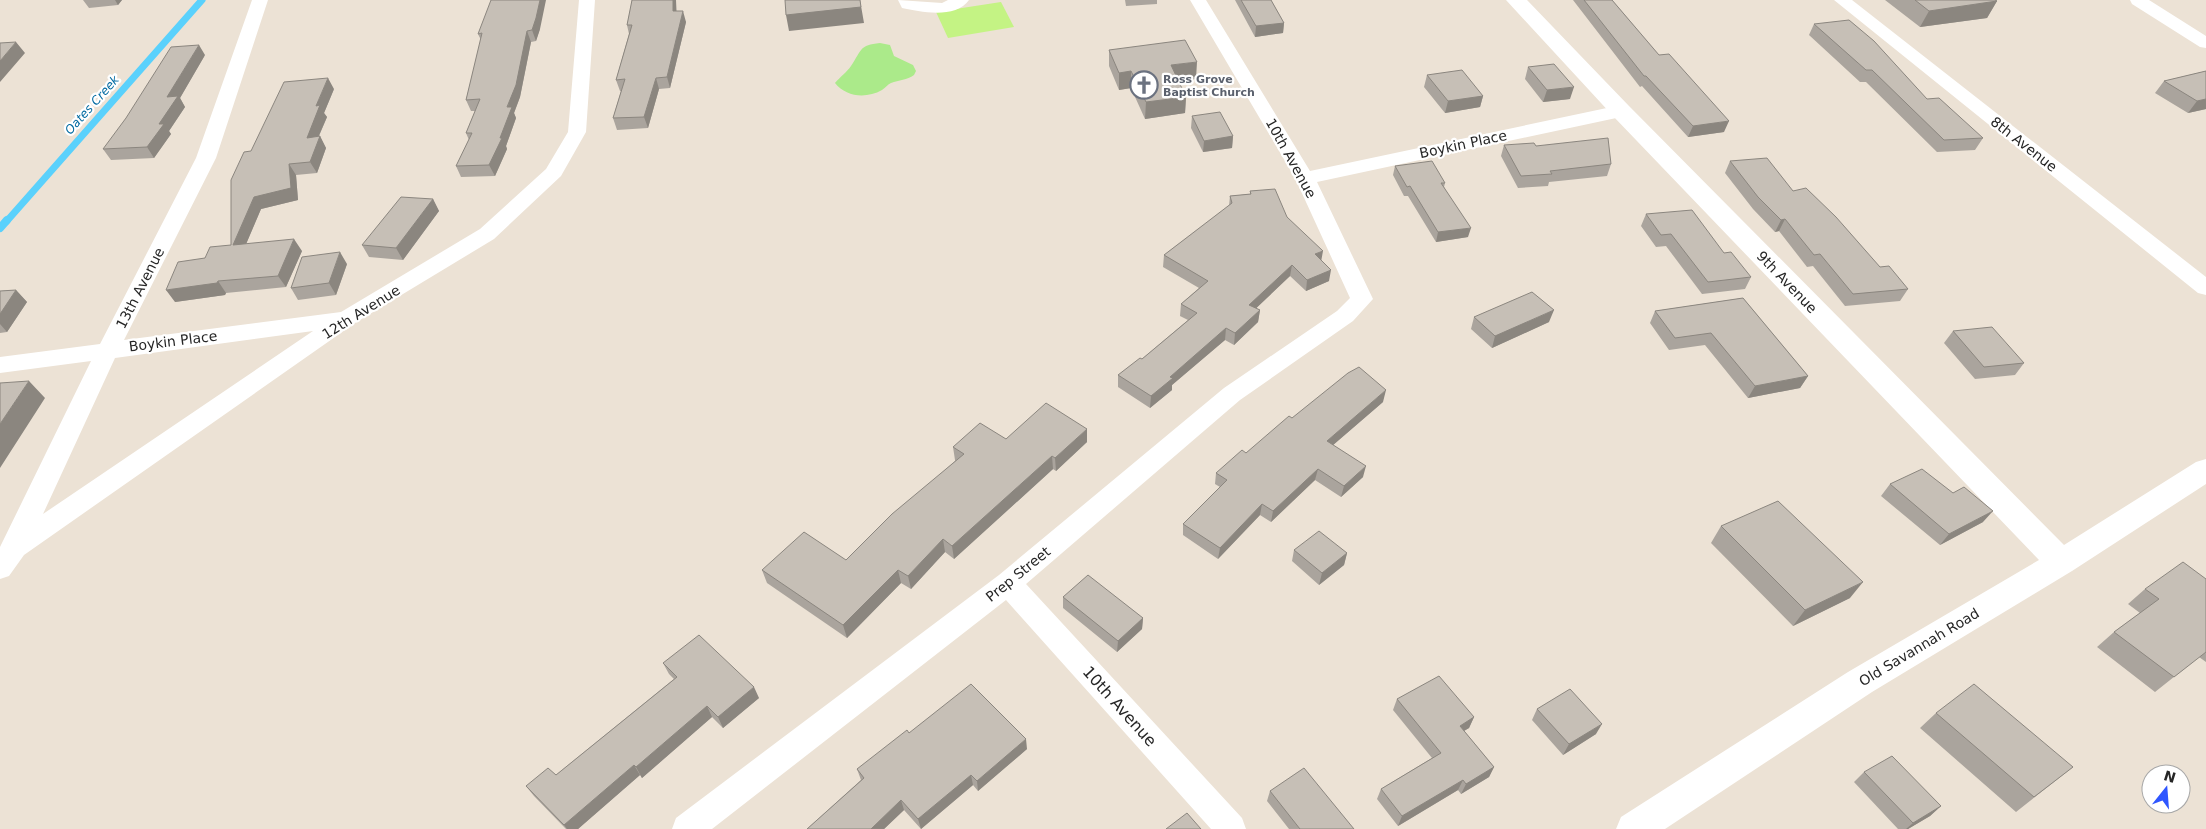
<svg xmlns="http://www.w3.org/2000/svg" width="2206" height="829" viewBox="0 0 2206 829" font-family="'DejaVu Sans',sans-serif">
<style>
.green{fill:#abea8a}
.pitch{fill:#c4f384}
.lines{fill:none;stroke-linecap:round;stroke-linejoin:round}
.stream-far1{stroke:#5ad1fc;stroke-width:7}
.stream{stroke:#5ad1fc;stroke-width:8}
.minor{fill:#fff;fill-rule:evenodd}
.tertiary{fill:#fff;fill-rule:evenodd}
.wall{fill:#aaa49d}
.shaded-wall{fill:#8b867f}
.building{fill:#c6bfb6;stroke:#8b867f}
.labels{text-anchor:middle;stroke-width:4.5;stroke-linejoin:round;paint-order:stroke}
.far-worship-label{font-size:11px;font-weight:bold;fill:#5b616d;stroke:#fff;text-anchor:start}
.far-water-label{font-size:12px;font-style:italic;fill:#006aa1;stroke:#fff}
.street-label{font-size:14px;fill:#262626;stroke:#fff}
.near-street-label{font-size:16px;fill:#262626;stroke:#fff}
</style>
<rect width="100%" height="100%" fill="#ece2d5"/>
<!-- green -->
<path class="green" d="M880,43L890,45L894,56L913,65L916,71L914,75C907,80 899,80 891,83C888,84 885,88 882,90C866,99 846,97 835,83C840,77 847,72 851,66C862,50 859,45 880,43Z"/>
<!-- pitch -->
<path class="pitch" d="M1001,2L1014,27L948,38L936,12Z"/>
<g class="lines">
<!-- stream-far1 -->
<path class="stream-far1" d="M6,222L202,0"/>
<!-- stream -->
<path class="stream" d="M0,228L7,220"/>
<!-- minor -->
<path class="minor" d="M252,0H268L216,158L124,340L341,312L480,229L546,169L568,132L579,0H595L586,132L561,176L494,239L355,323L24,555L9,576L0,579V547L91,361L0,373V357L100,344L196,158ZM313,331L43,514L115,358Z
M898,0L942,3L948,0H969C956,19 921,12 902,8Z
M1190,0H1206L1310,171L1621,105L1628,107L1630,111L1628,115L1621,117L1317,182L1373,299L1353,321L1240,400L1026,584L1242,818L1246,829H1211L1006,600L712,829H672L676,818L999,575L1224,388L1337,311L1350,298L1295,178Z
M1834,0H1852L2206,277V295L2198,293Z
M2130,0H2149L2206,36V48L2200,47L2132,4Z"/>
<!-- tertiary -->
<path class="tertiary" d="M1506,0H1527L1629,106L2064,545L2196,462L2206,459V484L2072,571L1872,692L1665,829H1616L1621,817L1848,672L2039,560L1613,116Z"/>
</g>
<!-- wall -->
<path class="wall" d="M83,0H122L118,5L89,8Z
M632,0H676V11L686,22L670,88L659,89L648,128L617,130L613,118L621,91H620L616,80L629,34L627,25Z
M1125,0H1157V4L1126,6Z
M1235,0H1271L1284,23L1283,33L1255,37Z
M1573,0H1612L1724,132L1688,137L1642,86L1640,87Z
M1885,0H1995L1997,1L1987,18L1920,27Z
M1814,24L1927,99L1983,138L1975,150L1937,152L1866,82H1860L1809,35Z
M540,29L536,41L531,42L520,97L514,113L516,118L506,146L507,149L495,176L461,177L456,166L469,140L466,133L475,111H471L466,100L481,40L478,34Z
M1109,50L1196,79L1178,81L1186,97L1185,113L1145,119L1131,88L1119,90L1109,66Z
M205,55L180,98L185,107L169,131L171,134L154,158L111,160L103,149Z
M1528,67L1570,99L1543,102L1525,79Z
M2206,71V109L2188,113L2155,93L2164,81Z
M1427,75L1483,96L1480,107L1445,113L1424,87Z
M334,89L324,113L327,117L319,136H320L326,148L317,173L296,175L298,200L261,209L246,244L302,251L286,287L226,293L225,295L175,302L205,258L231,245L251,151Z
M1192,116L1233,136L1232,148L1203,152L1191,128Z
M1504,145L1536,146L1611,164L1607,176L1549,182L1548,186L1518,188L1501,156Z
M1730,161L1793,191L1880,267L1908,289L1900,301L1845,306L1813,266L1807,267L1779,231L1775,232L1753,209L1725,173Z
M1395,166L1445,183L1444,187L1468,237L1436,242L1408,196H1404L1393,175Z
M1250,191L1287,217L1322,261L1329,281L1306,291L1290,276L1256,308L1260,310L1258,322L1234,345L1225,340L1172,385V390L1150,408L1118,387V375L1142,359L1188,320L1180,316L1181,304L1199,288L1163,267L1164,255L1229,206L1230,196L1250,194Z
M433,199L439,211L403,260L369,257L362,245Z
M1646,214L1751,277L1745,289L1702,294L1666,246L1656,247L1641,226Z
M347,264L336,295L298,300L291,288Z
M16,290L27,302L7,332L0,333V291Z
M1743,298L1808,376L1800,388L1748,398L1705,345L1669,350L1650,323L1655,311Z
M1474,317L1549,322L1492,348L1471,329Z
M1953,331L2024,363L2015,375L1975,379L1944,343Z
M1383,402L1333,445L1363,477L1341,497L1315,480L1271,522L1260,515L1218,559L1183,535V524L1220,487L1215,484L1216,473L1246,453L1292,418Z
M1006,439L1087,442L1056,471L1053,469L954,559L945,552L911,589L901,583L847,638L767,583L762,570L846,560L955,461V460L953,447Z
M1890,484L1983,522L1940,545L1881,496Z
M1721,526L1850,598L1793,626L1711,543Z
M1294,550L1347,553L1344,565L1319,585L1292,561Z
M2206,579V662L2199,657L2155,692L2097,647L2114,632L2140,613L2128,604L2145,589Z
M1063,597L1143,618L1142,629L1117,652L1063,608Z
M663,663L759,698L723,728L712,717L642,778L640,775L578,829H566L534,796L526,786L556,775L674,679L669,674Z
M1397,699L1474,717L1469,728L1464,731L1494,767L1489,777L1461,794L1458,790L1398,826L1377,799L1381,789L1432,758L1393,710Z
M1537,709L1596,734L1563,755L1532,720Z
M1936,713L2073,767L2016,812L1920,728Z
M909,733L1027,749L978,791L973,785L921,829L904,810L884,829H807L861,780L857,769Z
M1864,772L1941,806L1930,816L1908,829H1898L1854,782Z
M1270,791L1354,829H1289L1267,801Z"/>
<!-- shaded-wall -->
<path class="shaded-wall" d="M115,0H122L118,5Z
M540,0H546L540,29L536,41L532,30Z
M673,0H676L677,22L673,11Z
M860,0L864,23L789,31L786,15Z
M1997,1L1987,18L1920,27L1929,11Z
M683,11L686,22L670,88L667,77Z
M1284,23L1283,33L1255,37L1256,26Z
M527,31L531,42L520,97L514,113L516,118L506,146L507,149L495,176L489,165L500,138Z
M16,42L25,53L0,82V61Z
M199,45L205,55L180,98L185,107L169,131L171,134L154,158L147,147L159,124L167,97Z
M1197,62L1196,79L1170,82L1171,65Z
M1131,71V88L1119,90V73Z
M328,78L334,89L324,113L327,117L313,149L307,138L316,106Z
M656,78L659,89L648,128L644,117Z
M1574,87L1570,99L1543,102L1547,90Z
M1483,96L1480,107L1445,113L1448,101Z
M1186,97L1185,113L1145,119L1146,102Z
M2206,99V109L2188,113L2197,101Z
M1729,121L1724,132L1688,137L1693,126Z
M320,136L326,148L317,173L310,162Z
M1233,136L1232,148L1203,152L1204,141Z
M289,164L296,175L298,200L261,209L241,256L233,245L254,197Z
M433,199L439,211L403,260L396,248Z
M1785,219L1779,231L1775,232L1781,220Z
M1471,228L1468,237L1436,242L1438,232Z
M294,239L302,251L286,287L278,276Z
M1323,251L1321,262L1315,254Z
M340,252L347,264L336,295L329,283Z
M1292,265L1290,276L1248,316L1249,305Z
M1331,270L1329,281L1306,291L1307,280Z
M218,281L226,293L225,295L175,302L166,290Z
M16,290L27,302L7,332L0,324V314Z
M1260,310L1258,322L1234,345L1235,333Z
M1554,310L1549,322L1492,348L1495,336Z
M1226,328L1225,340L1172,385V390L1150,408L1151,396L1170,377Z
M1808,376L1800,388L1748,398L1755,386Z
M29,381L45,398L0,468V424Z
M1386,390L1383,402L1325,452L1327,441Z
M1087,429V442L1056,471L1055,458Z
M1052,456L1053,469L954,559L952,546Z
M1366,466L1363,477L1341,497L1344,486Z
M1318,469L1315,480L1271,522L1273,511Z
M1262,504L1260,515L1218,559L1220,548Z
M1993,511L1983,522L1940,545L1949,534Z
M943,539L945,552L911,589L908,576Z
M1347,553L1344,565L1319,585L1322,573Z
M898,570L901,583L847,638L843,625Z
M1863,582L1850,598L1793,626L1805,610Z
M1143,618L1142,629L1117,652L1118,641Z
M754,687L759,698L723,728L718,717Z
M707,706L712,717L642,778L636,767Z
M1474,717L1469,728L1455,736L1460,726Z
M1602,724L1596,734L1563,755L1569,744Z
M1026,739L1027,749L978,791L977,781Z
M634,765L640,775L578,829H567L564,825Z
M1494,767L1489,777L1461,794L1466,784Z
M971,775L973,785L921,829L918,819Z
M1463,780L1458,790L1398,826L1402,816Z
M901,800L904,810L884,829H871Z
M1941,806L1930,816L1908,829H1906L1913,823Z"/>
<!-- building -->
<path class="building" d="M491,0H540L536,18L532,30L527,31L516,85L507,107H512L500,138H502L489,165L456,166L472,133H466L480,99L466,100L482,33L478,34Z
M632,0H673V11H683L667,77L656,78L644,117L613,118L625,79L616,80L632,25H627Z
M785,0H860L861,7L786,15Z
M1241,0H1271L1284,23L1256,26Z
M1584,0H1612L1659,55L1669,54L1729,121L1693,126L1646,76H1644Z
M1915,0H1995L1997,1L1929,11Z
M1849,20L1874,41L1927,99L1939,98L1983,138L1944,140L1872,70H1866L1814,24Z
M1185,40L1197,62L1171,65L1186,97L1146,102L1131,71L1119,73L1109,50Z
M16,42L0,61V43Z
M199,45L167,97L178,96L159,124H164L147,147L103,149L126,118L171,47Z
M1554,64L1574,87L1547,90L1528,67Z
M1462,70L1483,96L1448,101L1427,75Z
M2206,71V99L2197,101L2164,81Z
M328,78L316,106L320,105L307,138L320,136L310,162L289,164L291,188L254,197L233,245L294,239L278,276L218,281L217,283L166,290L178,262L205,258L210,247L231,245V180L244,152L251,151L284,82Z
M1220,112L1233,136L1204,141L1192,116Z
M1608,138L1611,164L1550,171L1552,174L1521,176L1504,145L1534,143L1536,146Z
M1767,158L1793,191L1806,188L1836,217L1880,267L1889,266L1908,289L1853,294L1820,254L1814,255L1785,219L1781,220L1758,197L1730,161Z
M1432,161L1445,183H1441L1471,228L1438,232L1410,186L1407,187L1395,166Z
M1275,189L1287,217L1323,251L1315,254L1331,270L1307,280L1292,265L1249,305L1260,310L1235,333L1226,328L1170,377L1173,378L1151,396L1118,375L1140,358L1142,359L1197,313L1181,304L1208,281L1164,255L1232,203L1230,196L1251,194L1250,191Z
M401,197L433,199L396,248L362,245Z
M1692,210L1724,253L1731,252L1751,277L1708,282L1671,234L1661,235L1646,214Z
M340,252L329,283L291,288L302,257Z
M16,290L0,314V291Z
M1532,292L1554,310L1495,336L1474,317Z
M1743,298L1808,376L1755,386L1711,333L1675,338L1655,311Z
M1992,327L2024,363L1984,367L1953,331Z
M1359,367L1386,390L1327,441L1366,466L1344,486L1318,469L1273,511L1262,504L1220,548L1183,524L1227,480L1216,473L1242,450L1246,453L1289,416L1292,418L1348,373Z
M29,381L0,424V383Z
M1046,403L1087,429L1055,458L1052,456L952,546L943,539L908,576L898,570L843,625L762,570L804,532L846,560L892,514L964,454L953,447L980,423L1006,439Z
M1922,469L1953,493L1964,487L1993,511L1949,534L1890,484Z
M1778,501L1863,582L1805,610L1721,526Z
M1319,531L1347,553L1322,573L1294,550Z
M2183,562L2206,579V652L2174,677L2114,632L2159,599L2145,589Z
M1088,575L1143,618L1118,641L1063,597Z
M699,635L754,687L718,717L707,706L636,767L634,765L564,825L526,786L548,768L556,775L677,677L663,663Z
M1439,676L1474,717L1460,726L1494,767L1466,784L1463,780L1402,816L1381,789L1441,753L1397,699Z
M971,684L1026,739L977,781L971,775L918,819L901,800L871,829H807L864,778L857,769L907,730L909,733Z
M1974,684L2073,767L2034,797L1936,713Z
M1570,689L1602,724L1569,744L1537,709Z
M1892,756L1941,806L1913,823L1864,772Z
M1304,768L1354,829H1300L1270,791Z
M1187,813L1201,829H1166Z"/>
<!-- icons -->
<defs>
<g id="church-ring" transform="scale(1.4375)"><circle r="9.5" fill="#fff" stroke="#6b7280" stroke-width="1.5"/><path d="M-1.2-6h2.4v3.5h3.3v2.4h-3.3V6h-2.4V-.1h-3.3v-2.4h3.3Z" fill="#6b7280"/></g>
</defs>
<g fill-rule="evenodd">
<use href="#church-ring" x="1144" y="85"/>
</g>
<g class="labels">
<!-- far-worship labels -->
<g class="far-worship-label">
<text x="1163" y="83">Ross Grove<tspan x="1163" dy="13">Baptist Church</tspan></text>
</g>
<!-- far-water labels -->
<g class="far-water-label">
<text transform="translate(92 105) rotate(-48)" y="4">Oates Creek</text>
</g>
<!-- street labels -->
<g class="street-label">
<text transform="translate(1463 144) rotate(-12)" y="5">Boykin Place</text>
<text transform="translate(2024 144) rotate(38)" y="5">8th Avenue</text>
<text transform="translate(1291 158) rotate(61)" y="5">10th Avenue</text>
<text transform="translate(1787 282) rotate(46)" y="5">9th Avenue</text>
<text transform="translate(140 288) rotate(-63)" y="5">13th Avenue</text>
<text transform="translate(361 312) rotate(-32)" y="5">12th Avenue</text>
<text transform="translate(173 341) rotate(-7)" y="5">Boykin Place</text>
<text transform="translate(1018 574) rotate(-39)" y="5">Prep Street</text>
<text transform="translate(1919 647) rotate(-31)" y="5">Old Savannah Road</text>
</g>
<!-- near-street labels -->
<g class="near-street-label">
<text transform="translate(1120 706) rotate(48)" y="6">10th Avenue</text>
</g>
</g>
<!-- north arrow -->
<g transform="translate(2166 789) rotate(17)"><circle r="24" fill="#ffffff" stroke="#a8a8a8"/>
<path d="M0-4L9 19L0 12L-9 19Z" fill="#2f56ff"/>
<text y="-8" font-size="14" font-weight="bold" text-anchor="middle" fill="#262626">N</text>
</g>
</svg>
